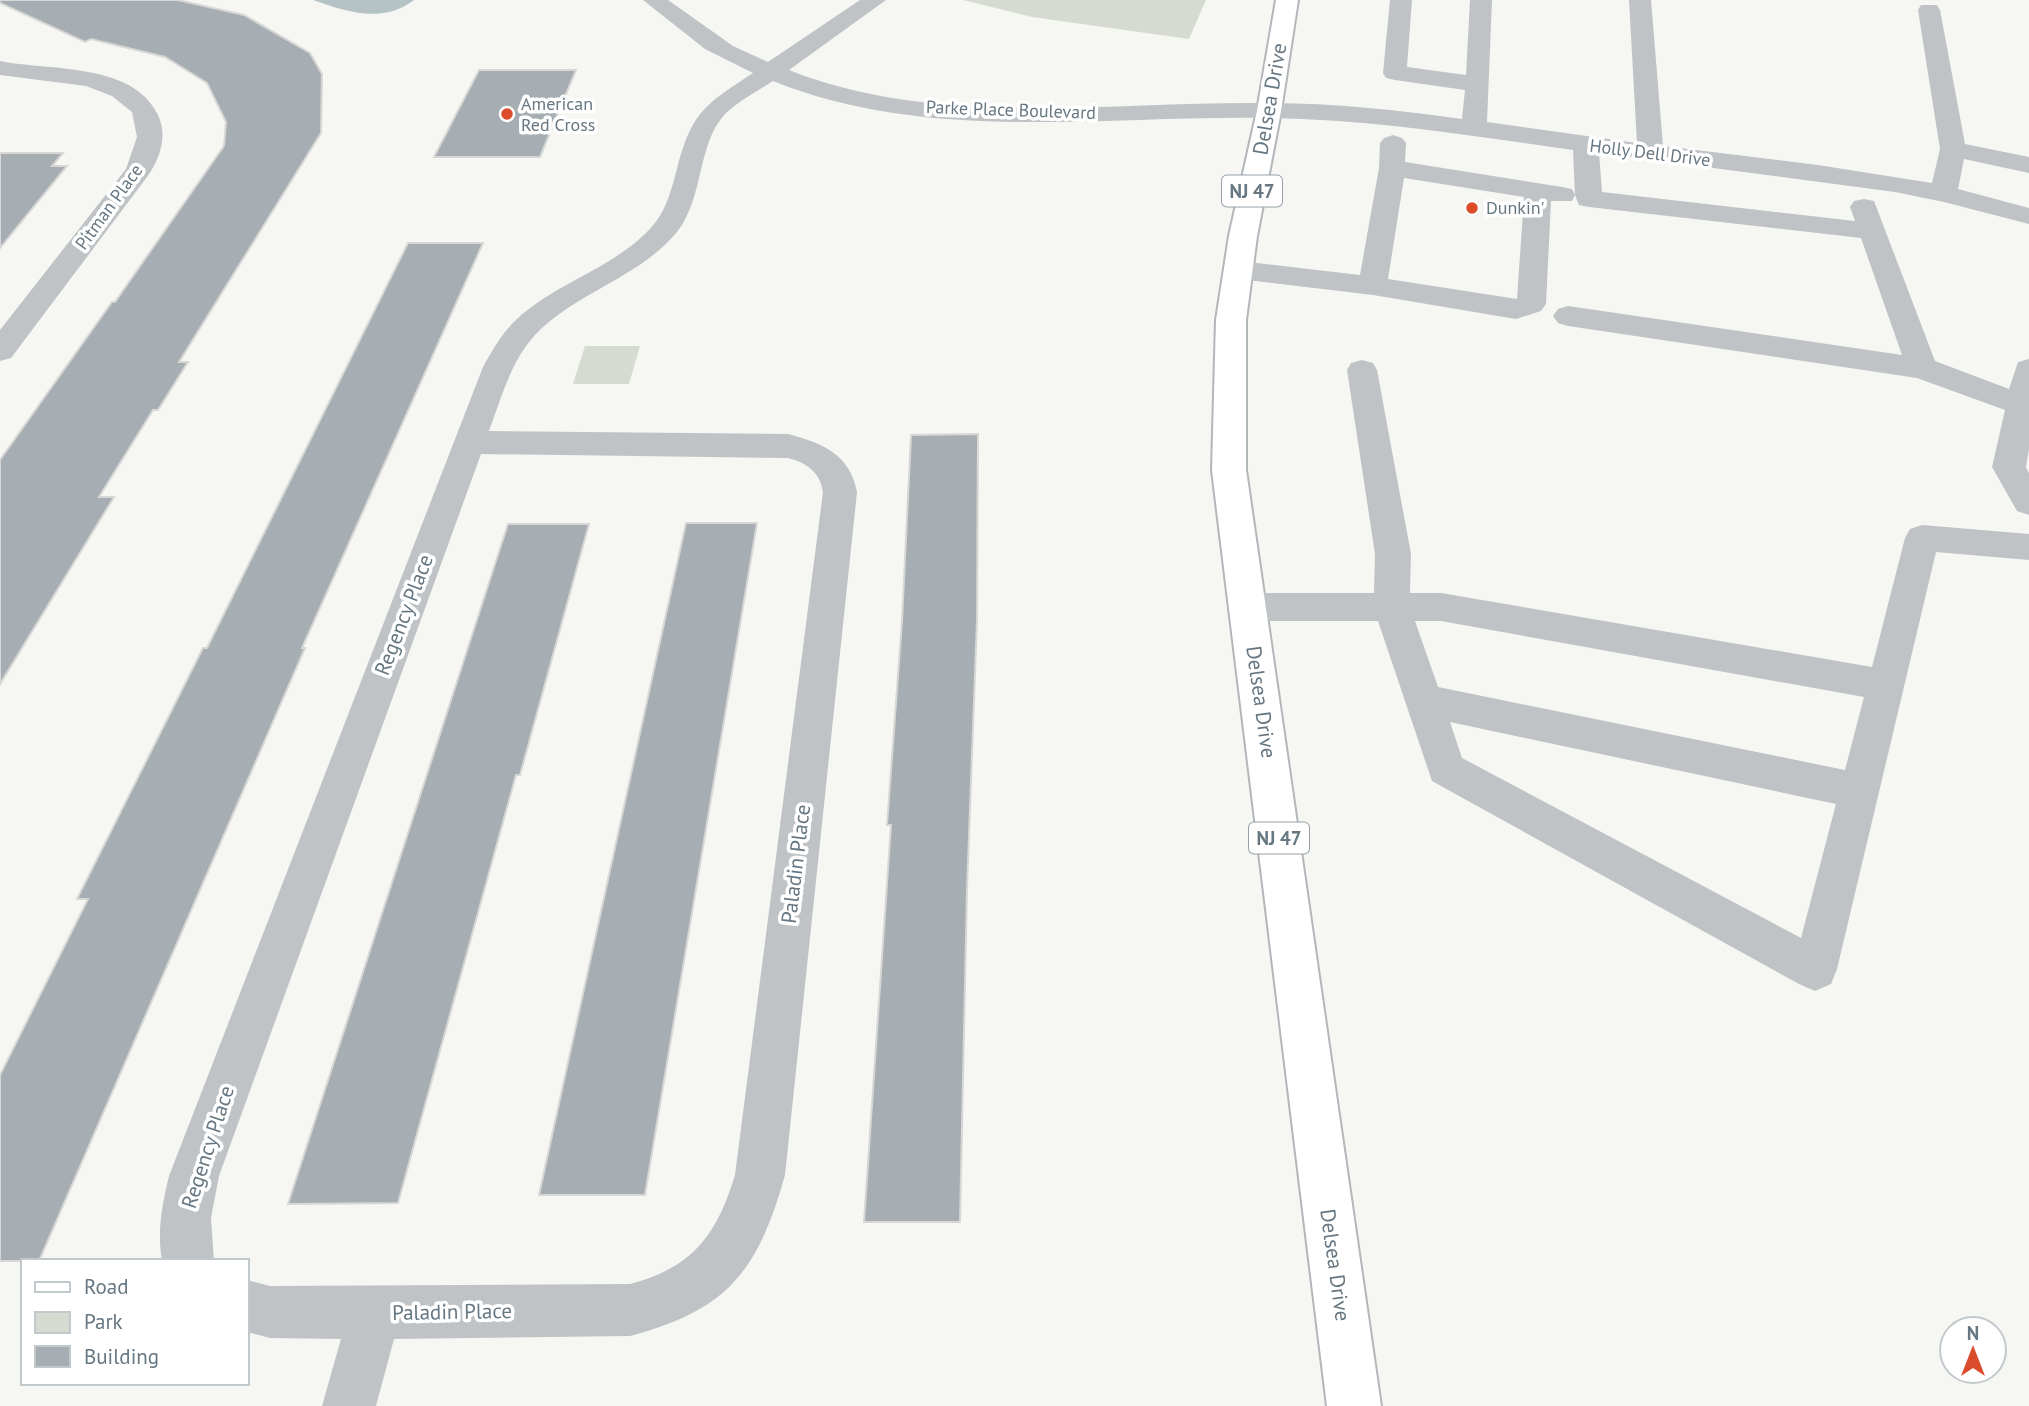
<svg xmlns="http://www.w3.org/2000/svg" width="2029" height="1406" viewBox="0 0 2029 1406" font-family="'PT Sans',sans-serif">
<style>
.green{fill:#d6dbd2}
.water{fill:#b6c3c6}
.building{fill:#a6aeb3;stroke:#d7d7d5;stroke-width:2}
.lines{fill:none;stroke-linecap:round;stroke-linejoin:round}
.major-casing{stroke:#b2b7ba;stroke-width:4}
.minor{fill:#bfc3c6;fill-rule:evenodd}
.major{fill:#fff;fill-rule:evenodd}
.poi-dot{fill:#db4c2d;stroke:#fff;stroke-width:2.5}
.labels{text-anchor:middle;stroke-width:7;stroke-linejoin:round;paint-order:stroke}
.far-poi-label{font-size:18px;fill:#667782;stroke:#fff;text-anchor:start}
.far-street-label{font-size:18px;fill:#667782;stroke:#fff}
.shield{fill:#fff;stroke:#94a0a8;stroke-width:2}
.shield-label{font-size:19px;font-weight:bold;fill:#667782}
.street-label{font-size:21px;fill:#667782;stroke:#fff}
</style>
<rect width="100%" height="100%" fill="#f6f6f3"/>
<!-- green -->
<path class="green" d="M963,0H1206L1189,39L1032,17Z
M585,346H640L629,384H573Z"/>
<!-- water -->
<path class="water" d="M313,0H414C383,24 347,12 313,0Z"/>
<!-- building -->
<path class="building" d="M0,0H178L244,15L310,53L322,74L321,133L179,362H188L158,410H153L99,497H114L0,684V460L112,302H115L224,146L226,122L207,83L165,57L91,39L85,42L0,3Z
M479,70H576L540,157H434Z
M0,153H63L52,166H67L0,248Z
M408,243H483L302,648H305L39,1261H0V1075L88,899H77L203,648H207Z
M978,434L977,620L967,889L960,1222H864L891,825H887L902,621L911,435Z
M686,523H757L645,1195H539Z
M508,524H589L520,775H516L398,1203L288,1204Z"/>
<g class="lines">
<!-- major casing -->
<g class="major-casing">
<path id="major" d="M1276,0H1298L1281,111L1257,236L1246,320V470L1381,1406H1327L1212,470L1216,320L1229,236L1257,111Z"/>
</g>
<!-- minor -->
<path class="minor" d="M643,0H668L733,46L768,62L860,0H886L789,70C936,129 1112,101 1267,103C1332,103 1397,110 1462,119L1465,90L1395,80L1386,78L1383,73L1390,0H1412L1407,67L1466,75L1470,0H1492L1487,122L1637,143L1629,0H1651L1663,146L1818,165L1932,183L1940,149L1918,10L1921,5H1937L1940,10L1965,144L2029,157V173L1964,159L1958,189L2029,208V224L1944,202L1895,192L1599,153L1602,192L1855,221L1850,207L1854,201L1864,199L1874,201L1935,361L2009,389L2018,362L2029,359V449L2026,467L2029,473V515L2017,511L1992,467L2005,410L1917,378L1568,326L1558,323L1553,316L1558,309L1568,306L1902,355L1861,238L1589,207L1579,205L1575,195L1572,201H1551L1546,304L1541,311L1516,319L1373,295L1239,279L1229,276L1225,270L1229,264L1239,261L1360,275L1379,168L1380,143L1384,138L1393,135L1402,138L1406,143L1405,162L1562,187L1572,189L1575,195L1573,150C1472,136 1371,119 1268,118C1104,115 929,144 773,81C758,91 738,101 725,114C697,144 704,198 677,232C639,278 576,292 535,335C511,361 501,398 489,431L788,434C822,443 850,454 857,492L785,1175C758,1271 728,1310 630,1336L394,1339L376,1406H322L341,1339L270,1338L247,1332V1280L270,1286L630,1284C692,1268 717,1235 735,1175L823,492C820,472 807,463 788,458L481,454L219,1176L211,1218L214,1261H162C157,1231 162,1205 169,1176L483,367C492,351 502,333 516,320C557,281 619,267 655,223C667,208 672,187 677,169C692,111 706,104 753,73L705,49ZM1404,178L1524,197L1517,299L1388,279Z
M0,61C49,71 133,62 158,115C168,136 160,159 147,177L11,358L0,361V330L126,169L137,137L132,112L112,96L86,86L0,75Z
M1362,360L1373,363L1377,370L1411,554L1410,593H1441L1872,667L1905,538L1910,529L1922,525L2029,534V560L1936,552L1837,969L1831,984L1815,991L1799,984L1432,781L1378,621H1248L1235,617L1230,607L1235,597L1248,593H1374L1375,554L1347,370L1351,363ZM1415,621H1441L1864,697L1845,770L1438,687ZM1450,722L1836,804L1801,938L1462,758Z"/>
<!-- major -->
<use href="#major" class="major"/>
</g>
<!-- markers -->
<g class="poi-dot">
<circle cx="507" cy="114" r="7"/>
<circle cx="1472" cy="208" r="7"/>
</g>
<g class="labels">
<!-- far-poi labels -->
<g class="far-poi-label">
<text x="521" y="110">American<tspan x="521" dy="21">Red Cross</tspan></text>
<text x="1486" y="214">Dunkin'</text>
</g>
<!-- far-street labels -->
<g class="far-street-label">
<text transform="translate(1011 110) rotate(2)" y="6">Parke Place Boulevard</text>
<text transform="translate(1650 153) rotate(7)" y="6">Holly Dell Drive</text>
<text transform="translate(109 207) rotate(-54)" y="6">Pitman Place</text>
</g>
<!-- shield labels -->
<g class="shield">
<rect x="1222" y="175.5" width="60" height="31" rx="5"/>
<rect x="1249" y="822.5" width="60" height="31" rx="5"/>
</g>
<g class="shield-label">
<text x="1252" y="198">NJ 47</text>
<text x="1279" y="845">NJ 47</text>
</g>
<!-- street labels -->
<g class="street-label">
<text transform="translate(1270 99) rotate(-80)" y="7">Delsea Drive</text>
<text transform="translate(404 615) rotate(-69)" y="7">Regency Place</text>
<text transform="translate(1261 702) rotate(82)" y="7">Delsea Drive</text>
<text transform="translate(796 864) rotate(-83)" y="7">Paladin Place</text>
<text transform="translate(208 1147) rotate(-72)" y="7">Regency Place</text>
<text transform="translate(1335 1265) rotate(82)" y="7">Delsea Drive</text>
<text transform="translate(452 1312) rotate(-1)" y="7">Paladin Place</text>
</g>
</g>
<!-- legend -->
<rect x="21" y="1259" width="228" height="126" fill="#ffffff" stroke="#c2c9cd" stroke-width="2"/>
<rect x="35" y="1282" width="35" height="10" fill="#ffffff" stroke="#c2c9cd" stroke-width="2"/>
<text x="84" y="1294" font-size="21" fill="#667782">Road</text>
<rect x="35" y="1312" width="35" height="21" fill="#d6dbd2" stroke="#c2c9cd" stroke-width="2"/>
<text x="84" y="1329" font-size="21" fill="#667782">Park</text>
<rect x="35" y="1346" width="35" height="21" fill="#a6aeb3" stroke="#c2c9cd" stroke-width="2"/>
<text x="84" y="1364" font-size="21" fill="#667782">Building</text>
<!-- north arrow -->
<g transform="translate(1973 1350)"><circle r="33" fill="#ffffff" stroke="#c2c9cd" stroke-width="2"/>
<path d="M0-5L12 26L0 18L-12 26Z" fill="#db4c2d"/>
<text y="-10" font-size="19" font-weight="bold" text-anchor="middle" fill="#667782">N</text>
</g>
</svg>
